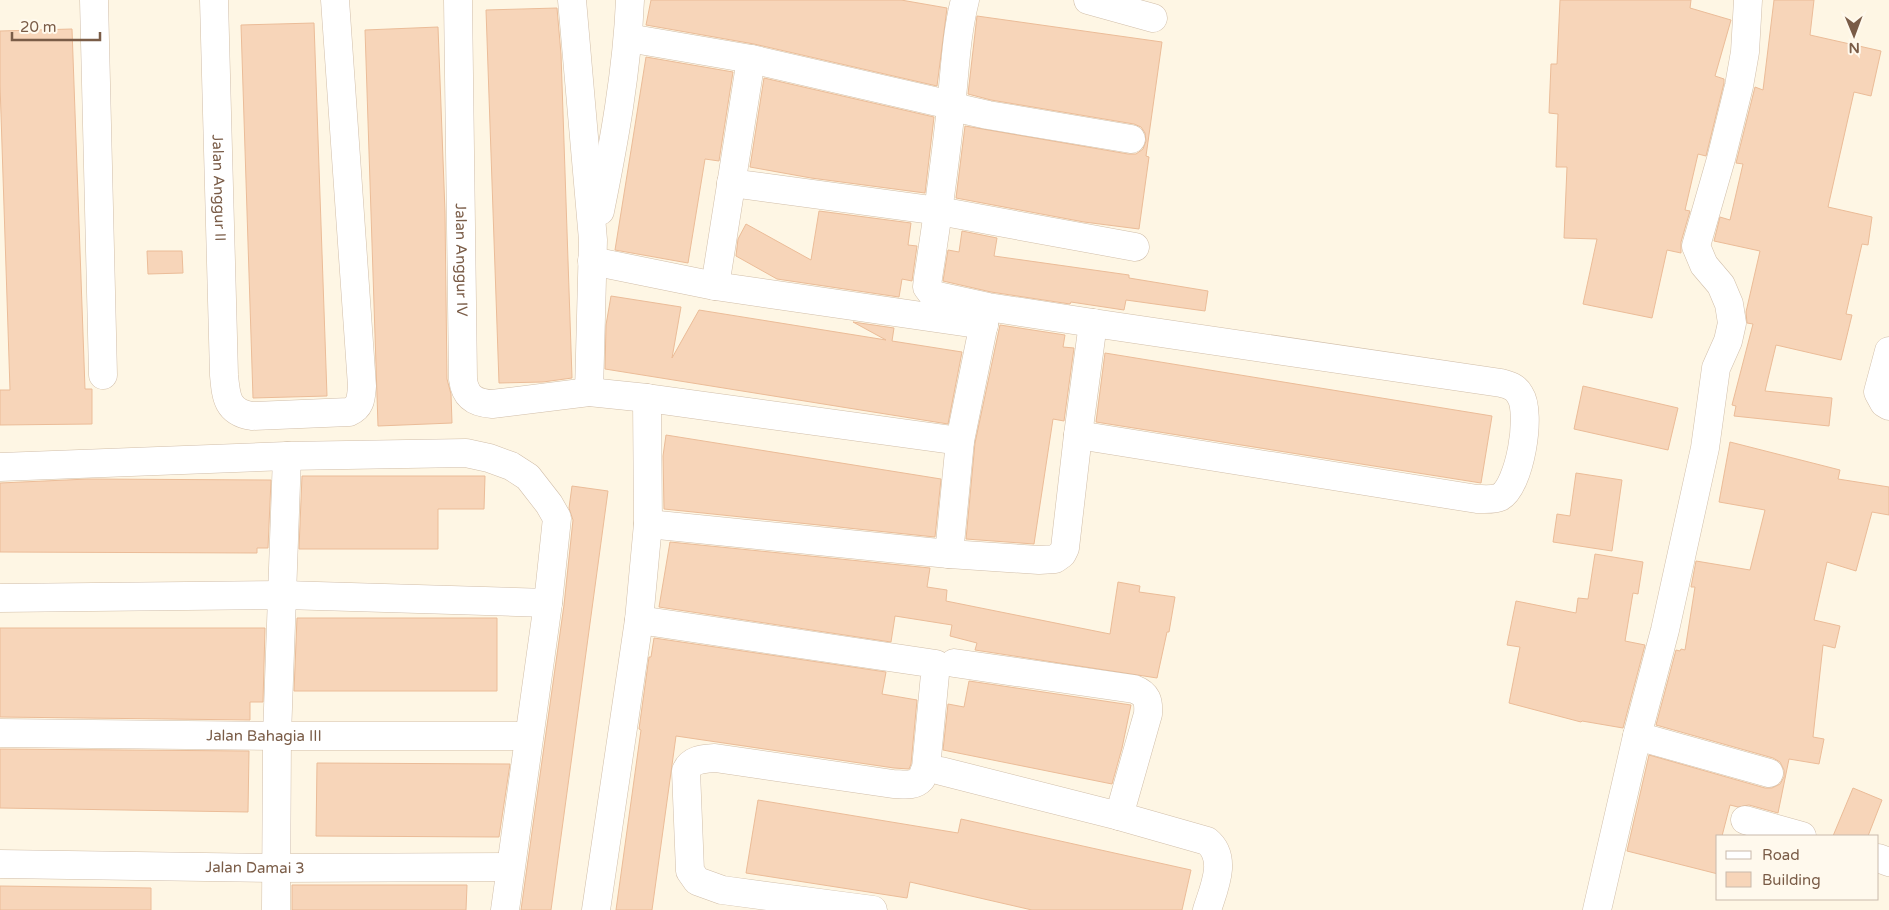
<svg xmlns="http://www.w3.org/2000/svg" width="1889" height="910" viewBox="0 0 1889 910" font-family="'Varela Round',sans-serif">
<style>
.building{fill:#f7d5b9;stroke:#ebbc98}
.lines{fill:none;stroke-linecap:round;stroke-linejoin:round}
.street-casing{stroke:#d1bea9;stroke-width:29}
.street{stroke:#fff;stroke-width:28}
.labels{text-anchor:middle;stroke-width:5;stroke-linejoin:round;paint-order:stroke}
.street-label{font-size:15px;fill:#7a5c47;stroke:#fff9ed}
</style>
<rect width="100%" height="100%" fill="#fef6e4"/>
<!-- building -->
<path class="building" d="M651,0H901L947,8L937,86L754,44L646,25Z
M1560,0H1691L1690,8L1731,20L1715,76L1724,79V83L1706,156L1698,154L1685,210L1690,211L1681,242V253L1667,250L1652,318L1583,304L1597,239L1564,238L1567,167H1556L1558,114L1549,113L1551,64H1557Z
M1774,0H1814L1810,35L1881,51L1871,96L1854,92L1828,207L1872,217L1868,245L1862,244L1846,314L1852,315L1841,360L1776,345L1765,391L1832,398L1829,426L1734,416L1736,406L1732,405L1753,324L1747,323L1746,312L1760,251L1714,241L1720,217L1730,220L1743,164L1736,163L1755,87L1763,90Z
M557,8L561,54L572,378L543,382L499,383L486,10Z
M977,16L1162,42L1146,156L1149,157L1139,229L1084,222L956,198L965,126L1128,154H1136L1143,149L1146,141L1145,133L1141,127L1134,124L991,100L968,94Z
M314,23L327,396L253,398L241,25Z
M438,27L445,212L447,379L451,394L452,423L378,426L365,30Z
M72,29L85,389H92V424L0,425V390H10L0,84V31Z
M646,57L733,72L719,161L705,159L688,263L615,250Z
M764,78L934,117L925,193L811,178L750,167Z
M819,211L911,223L908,245L917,246L912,281L902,279L899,297L777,279L736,256L738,239L746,224L811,260Z
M962,231L997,238L994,256L1129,275V278L1208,291L1205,311L1126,300L1124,310L1071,302L1070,304L991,292L943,281L948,250L959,252Z
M147,251H182L183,273L148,274Z
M611,296L681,307L672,358L699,310L886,340L853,322L894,328L892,341L962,352L948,424L605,369L606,325Z
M1000,325L1065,335L1063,347L1074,348L1064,421L1053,419L1034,544L966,539L975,443Z
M1105,353L1492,416L1481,483L1096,422Z
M1583,386L1678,408L1668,450L1574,429Z
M666,435L941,479L935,537L664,509L663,456Z
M1730,442L1840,470L1838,479L1889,487V515L1872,512L1856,571L1827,562L1814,620L1840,626L1835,648L1823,645L1813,737L1824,739L1819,764L1789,759L1778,813L1749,805L1738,807L1730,805L1722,836H1718V874L1627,851L1649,755L1765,788H1772L1780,784L1784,777V770L1780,762L1773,758L1656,725L1676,650L1680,651L1681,649L1685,650L1695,587H1691L1696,561L1750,570L1765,510L1719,502Z
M1576,473L1622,480L1612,551L1553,542L1557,514L1570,516Z
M302,476H485L484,509H438V549H299Z
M88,479L271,480L268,548H257V553L0,552V483Z
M572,486L608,491L551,910H521L564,605L573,520L569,508Z
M670,542L930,568L927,587L947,590L946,601L1110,634L1118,582L1140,586L1139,592L1175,597L1169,632H1167L1157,678L975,650L977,643L950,636L952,625L895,616L891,642L659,607Z
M1595,554L1643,562L1638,594L1633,593L1625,641L1645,645L1623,728L1582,721L1581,722L1509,703L1520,647L1507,645L1516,601L1576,613L1578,598L1588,599Z
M297,618H497V691H294Z
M0,628H265L263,702H250V720L0,717Z
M654,638L886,672L882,694L917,700L911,764L909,769L894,768L676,736L652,910H616L641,730L639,729L649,657H651Z
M969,681L1131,705L1122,748L1112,784L943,750L948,704L964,707Z
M0,749L249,751L248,812L0,808Z
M317,763L510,764L499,837L316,836Z
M1853,788L1882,800L1868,836H1833Z
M758,800L958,833L961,819L1191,870L1182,910H1032L910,882L907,898L746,873Z
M292,885H467L466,910H292Z
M0,886L151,888V910H0Z"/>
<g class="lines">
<!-- street casing -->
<g class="street-casing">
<g id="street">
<path d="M94,0L103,375"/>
<path id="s1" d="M214,0L224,375C226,397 227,412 252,416L349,412C361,407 361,398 362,386L335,0"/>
<path id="s2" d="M458,0L463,379C465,397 475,403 492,404L589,392L647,398L960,441"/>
<path d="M572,0L593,240L589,392"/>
<path d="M965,0C956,35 955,71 951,107C945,164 937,221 928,278L927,287L933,295L988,307L1093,323L1501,383C1509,385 1516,387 1520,395C1532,413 1520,486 1500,497C1494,500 1484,499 1477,499L1078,435"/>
<path d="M1088,0L1153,18"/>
<path d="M628,38L751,59L951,105L966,110L988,115L1131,139"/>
<path d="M731,183L939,211L1135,247"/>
<path d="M600,211C614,142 627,71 630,0"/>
<path d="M592,261L715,286L984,325"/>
<path d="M715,286L751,59"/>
<path d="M1889,351L1878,392L1884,403L1889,406"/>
<path d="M0,467L287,456L466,453L489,458L511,466L528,477L549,504L557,518L548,603L505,910"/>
<path d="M648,524L949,554L1039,560L1055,559L1062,554L1065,548L1078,435L1093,323"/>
<path d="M949,554L960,441L987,308"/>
<path d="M0,598L284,595L548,603"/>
<path d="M639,620L936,664L926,768C924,771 923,777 921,779C914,787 902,784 893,784L715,758C703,759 691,759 686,771L690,871L697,881L722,890L873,910"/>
<path d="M954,663L1134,689C1147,694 1149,701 1148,714L1119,816"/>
<path id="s3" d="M0,733L277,736H529"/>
<path d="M1637,736L1769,773"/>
<path d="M941,771L1119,816L1207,841C1228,858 1214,888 1207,910"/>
<path d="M1745,820L1802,836"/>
<path d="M1878,858L1889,862"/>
<path id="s4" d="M0,864L277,868L510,867"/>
<path d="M276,910L277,736L287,456"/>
<path d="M596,910L639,620L648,524L647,398"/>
<path d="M1597,910L1637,736L1665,630L1705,448L1716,368L1728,341L1732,323L1729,304L1721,285L1704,265L1696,246L1721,159L1739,86L1745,52L1748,0"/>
</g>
</g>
<!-- street -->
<use href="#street" class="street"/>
</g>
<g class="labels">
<!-- street labels -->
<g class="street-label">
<text dy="5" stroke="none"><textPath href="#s1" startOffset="188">Jalan Anggur II</textPath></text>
<text dy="5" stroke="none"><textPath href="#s2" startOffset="260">Jalan Anggur IV</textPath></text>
<text dy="5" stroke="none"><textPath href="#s3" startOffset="264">Jalan Bahagia III</textPath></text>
<text dy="5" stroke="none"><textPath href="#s4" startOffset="255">Jalan Damai 3</textPath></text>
</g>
</g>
<!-- legend -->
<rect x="1716" y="835" width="162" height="65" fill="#fff9ed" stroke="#cabaab"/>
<rect x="1726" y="851" width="25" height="8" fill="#ffffff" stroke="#cabaab"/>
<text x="1762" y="860" font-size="15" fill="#7a5c47">Road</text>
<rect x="1726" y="872" width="25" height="15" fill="#f7d5b9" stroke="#cabaab"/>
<text x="1762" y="885" font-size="15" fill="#7a5c47">Building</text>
<!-- north arrow -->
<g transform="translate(1854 35) rotate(179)" stroke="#fff9ed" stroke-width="4" paint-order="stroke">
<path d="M0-4L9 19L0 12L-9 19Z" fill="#7a5c47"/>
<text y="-8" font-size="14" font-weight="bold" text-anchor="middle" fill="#7a5c47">N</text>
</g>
<!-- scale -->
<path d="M12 32v8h88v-8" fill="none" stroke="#7a5c47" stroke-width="2.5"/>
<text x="20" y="32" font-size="15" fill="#7a5c47" stroke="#fff9ed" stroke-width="4" paint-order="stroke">20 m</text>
</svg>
